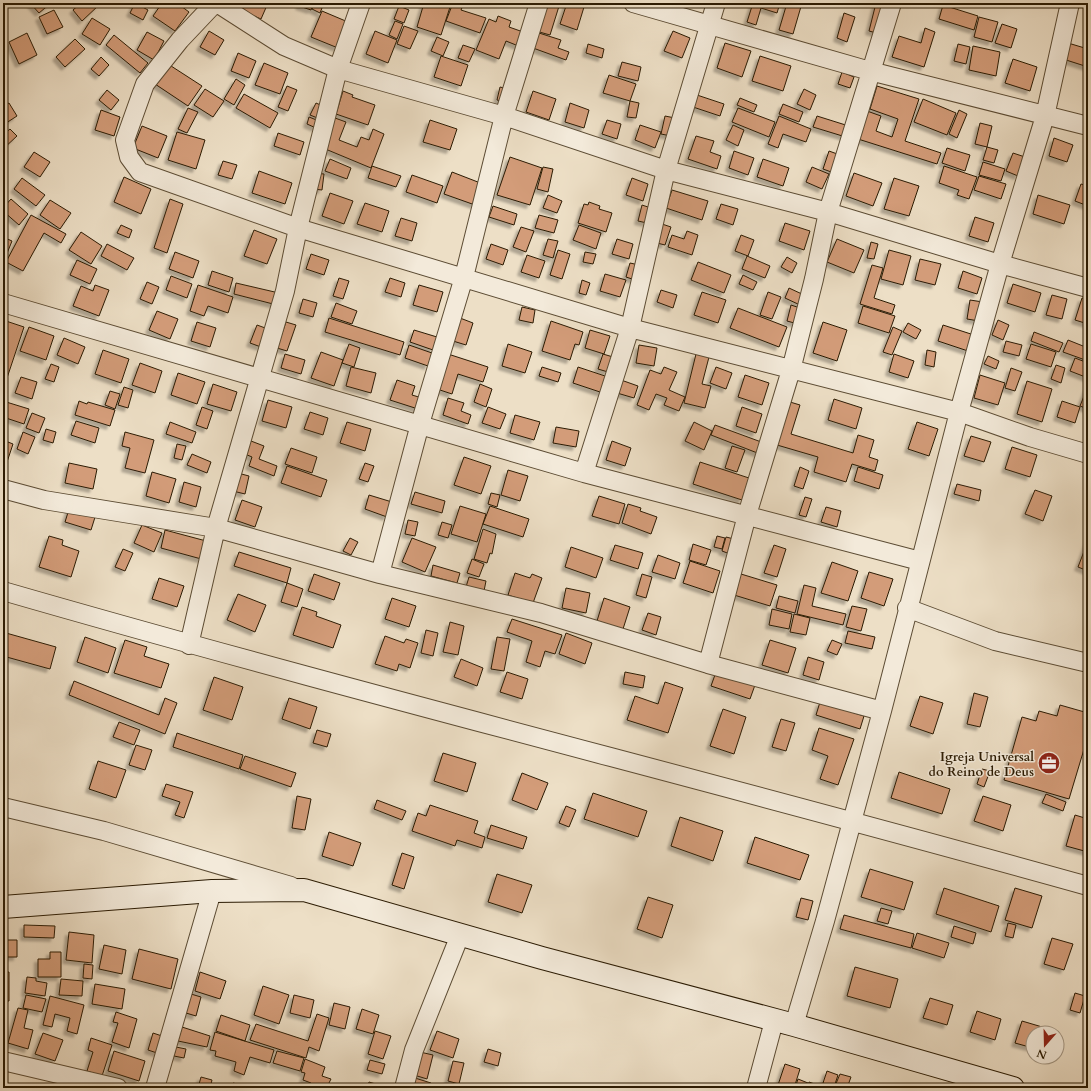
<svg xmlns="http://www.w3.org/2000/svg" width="1091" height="1091" viewBox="0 0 1091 1091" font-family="Cardo,serif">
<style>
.building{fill:#d39c79;stroke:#2b1b03;filter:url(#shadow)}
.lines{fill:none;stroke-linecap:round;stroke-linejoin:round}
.street-casing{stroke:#5c4c34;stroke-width:20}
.secondary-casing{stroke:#2b1b03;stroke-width:24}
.street{stroke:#f3eada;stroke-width:18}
.secondary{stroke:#f3eada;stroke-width:22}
.labels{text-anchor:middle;stroke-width:3;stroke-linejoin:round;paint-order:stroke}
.poi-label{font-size:13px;font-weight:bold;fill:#2b1b03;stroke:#f3eada;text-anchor:end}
</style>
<defs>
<filter id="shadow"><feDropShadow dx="-3.5" dy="3.5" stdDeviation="1" flood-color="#0004"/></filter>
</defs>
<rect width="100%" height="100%" fill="#eddfc6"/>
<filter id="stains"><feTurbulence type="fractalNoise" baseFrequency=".005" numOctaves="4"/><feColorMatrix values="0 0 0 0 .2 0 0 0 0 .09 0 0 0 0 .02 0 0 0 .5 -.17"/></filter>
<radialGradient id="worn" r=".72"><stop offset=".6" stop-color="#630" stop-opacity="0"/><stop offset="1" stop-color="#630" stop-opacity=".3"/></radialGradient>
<!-- building -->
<path class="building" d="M30,3H51L39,13Z
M81,3H97L99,5L82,21L73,10Z
M135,3L148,10L143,20L130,13Z
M162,3H177L189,12L175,31L153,16Z
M246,3H268L261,19L242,11Z
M300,3H314L311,10L299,6Z
M315,3H324L320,13L312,9Z
M424,3H438L450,7L441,35L417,27Z
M453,3H464L461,10L486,18L480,33L446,21Z
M544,3H560L550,35L536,31Z
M567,3L584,7L577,30L560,24Z
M753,3H780L777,13L761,8L756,25L747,22Z
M787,3H802L793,34L779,30Z
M876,3H888L880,34L869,31Z
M943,5L978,16L974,30L939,19Z
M399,6L409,10L404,23L394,19Z
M54,10L63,27L47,34L39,17Z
M322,11L348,22L338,48L311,37Z
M844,13L855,17L847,42L837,38Z
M498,16L511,21L509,27L526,33L521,47L506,41L499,59L476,50L489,19L496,22Z
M979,17L998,22L992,42L974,37Z
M92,18L110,29L100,45L82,34Z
M395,21L403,24L397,39L389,35Z
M1002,24L1017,29L1011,48L995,43Z
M404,26L418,31L410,49L397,44Z
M925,28L935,32L924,67L892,57L899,36L921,43Z
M209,31L224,40L215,55L200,47Z
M375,31L397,40L388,63L366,54Z
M673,31L690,38L682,58L664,51Z
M147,32L164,41L154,60L137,50Z
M27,33L37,55L19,64L9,42Z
M539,33L561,40L558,48L569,52L566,60L533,48Z
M114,35L148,63L140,73L106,45Z
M437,37L449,42L443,56L431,51Z
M75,39L85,49L65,67L56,57Z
M725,43L751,51L742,77L717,68Z
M1068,43L1088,49V67L1063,59Z
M588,44L604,49L602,58L586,53Z
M958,44L970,47L966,64L954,61Z
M463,45L475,49L469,62L458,58Z
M973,46L1000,52L996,76L969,70Z
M238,53L256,61L249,78L231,71Z
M441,56L468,65L461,86L434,77Z
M760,56L791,66L783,91L752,81Z
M101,57L109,65L99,76L91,69Z
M1013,59L1037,67L1030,91L1005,83Z
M622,62L641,67L638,81L618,76Z
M264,63L288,73L280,94L255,85Z
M168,64L202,86L188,106L155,84Z
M842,72L854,77L850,88L838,84Z
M609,75L636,84L630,101L603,93Z
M236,79L245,85L234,105L224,99Z
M287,86L297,90L288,111L278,107Z
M877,86L919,99L905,141L941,153L937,164L858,139L867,111L881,116L876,131L892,137L898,119L870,109Z
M500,87L508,89L505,102L497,100Z
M205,89L224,101L213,117L194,105Z
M804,89L816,95L810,110L797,104Z
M107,90L119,100L111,110L99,100Z
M343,91L353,95L352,97L375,105L368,125L336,114Z
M533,91L556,99L549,120L526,112Z
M244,94L278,113L270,128L236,108Z
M697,95L724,104L720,116L693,107Z
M740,98L757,105L754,112L737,105Z
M923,99L956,113L947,135L914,122Z
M630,101L639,103L636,118L627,117Z
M9,103L17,116L3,125V106Z
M316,103L325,107L320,119L310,115Z
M570,103L589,110L584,128L565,122Z
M783,104L803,112L799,122L779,114Z
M188,108L198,112L187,133L178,129Z
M738,108L775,122L769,137L732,122Z
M101,110L120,117L114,136L95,130Z
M959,110L967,114L957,138L949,134Z
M665,116L675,118L671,136L661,134Z
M779,116L811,129L806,142L783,134L778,148L768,144Z
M817,116L852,127L849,138L813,127Z
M309,117L319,121L316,128L307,124Z
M335,118L346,122L339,140L357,147L361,137L369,140L373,129L384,134L371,168L323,148Z
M430,120L457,129L450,150L423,142Z
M607,120L621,124L617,139L602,134Z
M980,123L992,126L987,147L975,144Z
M640,125L661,132L655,148L635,140Z
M733,125L744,130L738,146L726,140Z
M142,126L167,136L158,158L133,148Z
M10,129L17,136L3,149V135Z
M177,132L205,140L196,169L168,160Z
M278,133L304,142L300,155L274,146Z
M696,136L714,141L710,152L721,156L717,169L688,159Z
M1054,138L1073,145L1067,162L1049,156Z
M987,147L998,150L994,163L983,160Z
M947,148L970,155L965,171L942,163Z
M734,151L754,158L748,175L729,168Z
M829,151L840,155L834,173L823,169Z
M34,152L50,162L40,177L24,167Z
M1013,153L1025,157L1018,176L1006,171Z
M510,157L542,168L530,205L497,195Z
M330,159L351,168L347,179L325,171Z
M763,159L789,168L783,186L757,177Z
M223,161L237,165L232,179L218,175Z
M983,162L1005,169L1001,181L979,175Z
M372,166L401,176L396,187L368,178Z
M944,166L977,177L969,199L957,195L959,190L939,183Z
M543,167L553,169L548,192L537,189Z
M812,167L829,174L822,189L806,182Z
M259,171L292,183L285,204L252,193Z
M452,172L483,184L475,205L444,194Z
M314,173L324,174L322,190L313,189Z
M854,173L882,183L873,206L846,196Z
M412,175L443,186L437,203L406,192Z
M979,176L1006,184L1001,199L974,190Z
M124,177L151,189L141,214L114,202Z
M22,178L45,195L36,206L14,189Z
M632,178L648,184L643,201L626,195Z
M894,178L919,186L909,216L884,209Z
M1081,184L1088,186V206L1075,201Z
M672,190L708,201L702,220L666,208Z
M330,193L353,201L344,224L322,216Z
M548,195L562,201L557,213L543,208Z
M1038,195L1070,205L1064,224L1033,214Z
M11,199L28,214L19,225L3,211V208Z
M170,199L183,204L167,253L154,248Z
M50,200L71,213L60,229L40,215Z
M589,202L600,206L599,209L612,213L606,232L578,223L584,204L588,205Z
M365,203L389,211L382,232L357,224Z
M721,204L738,209L733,225L716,219Z
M642,205L651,208L647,223L638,221Z
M493,206L517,214L514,225L489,217Z
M31,215L66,234L61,243L44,233L23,271L6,262Z
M539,215L558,220L554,233L535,228Z
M975,217L994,223L988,242L969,236Z
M401,218L417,223L412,241L395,236Z
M659,223L671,227L665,245L653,242Z
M785,223L810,231L804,250L779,241Z
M121,225L132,230L129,238L117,233Z
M579,225L601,233L596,249L573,240Z
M521,227L534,231L526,252L513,247Z
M254,230L277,239L267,264L244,256Z
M687,231L698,235L692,255L668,247L672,235L684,239Z
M81,232L102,246L91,264L69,250Z
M741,235L754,240L748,256L735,251Z
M3,237L12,241L4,261L3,260Z
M548,239L558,241L553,258L543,255Z
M617,239L633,244L629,259L612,254Z
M837,239L864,250L854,273L827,262Z
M871,242L878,244L874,259L867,258Z
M107,244L134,258L127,270L101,256Z
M491,244L508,250L503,265L486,259Z
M558,250L570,254L562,279L550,275Z
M889,250L911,256L903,285L881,279Z
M175,252L199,261L193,278L169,269Z
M585,252L596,254L593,264L583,262Z
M311,254L329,260L324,275L306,269Z
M527,255L545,261L539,278L521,272Z
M747,256L770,266L765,278L742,269Z
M787,257L797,263L792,273L781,267Z
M920,259L941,264L935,285L915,280Z
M77,260L97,269L90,284L70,275Z
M698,262L731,275L724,293L691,280Z
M630,263L639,265L635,280L626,277Z
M872,265L883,268L874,298L895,305L892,314L860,304Z
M212,271L233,278L229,292L208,285Z
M963,271L982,278L977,294L958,288Z
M605,274L626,280L620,297L600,291Z
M743,275L757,282L753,290L739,284Z
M171,276L192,284L187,298L166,290Z
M339,278L349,281L343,299L333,296Z
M390,278L405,283L401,297L385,292Z
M582,280L590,283L586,295L579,293Z
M147,282L159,287L152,304L140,299Z
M236,283L279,293L277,305L234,294Z
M1013,284L1041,293L1035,312L1007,303Z
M95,285L109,290L99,316L73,306L81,286L93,291Z
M198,285L233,297L228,313L208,306L204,316L190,311Z
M419,285L443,292L437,312L413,305Z
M789,288L804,295L800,305L785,298Z
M661,290L677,295L673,308L657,302Z
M702,292L726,300L718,323L694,315Z
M768,292L781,297L772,319L760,315Z
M1052,295L1067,299L1062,319L1046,315Z
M1082,298L1088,300V324L1075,320Z
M303,299L317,303L313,317L299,313Z
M970,300L983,302L979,321L967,319Z
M336,303L357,311L352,324L331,317Z
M791,305L803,309L798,324L787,321Z
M863,306L895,316L889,333L858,323Z
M522,307L535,310L533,323L519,320Z
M738,308L787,327L779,347L730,328Z
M157,311L178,319L170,339L149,330Z
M329,318L404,342L400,355L325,332Z
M460,318L473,323L466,345L453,341Z
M3,320L24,327L6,381L3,380Z
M998,320L1009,325L1003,340L992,335Z
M551,321L583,332L579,345L575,344L570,360L542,351Z
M197,322L216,328L210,347L191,341Z
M286,322L296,325L287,351L277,348Z
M823,322L847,330L837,361L813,353Z
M908,323L921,330L916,339L903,332Z
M257,325L268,329L261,347L250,343Z
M943,325L974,335L968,351L938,341Z
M29,327L54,336L46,360L20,351Z
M893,327L902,331L892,355L883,352Z
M414,330L437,337L433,350L410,342Z
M590,330L610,336L604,354L585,348Z
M1034,332L1063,343L1059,352L1031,341Z
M64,338L85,347L78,364L57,355Z
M1068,340L1088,348V361L1063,352Z
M1006,341L1022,345L1019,356L1003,352Z
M349,344L360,348L354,367L342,363Z
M508,344L532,352L525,373L502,366Z
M1031,344L1056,352L1051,367L1026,359Z
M409,345L432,353L428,366L405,358Z
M639,345L657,348L654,366L636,363Z
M103,350L129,359L121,383L95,374Z
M927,350L936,352L934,367L925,365Z
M321,352L343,360L334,386L311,378Z
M285,354L305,360L301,374L281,368Z
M448,354L488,367L483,382L458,374L452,394L437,389Z
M603,354L613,357L608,372L598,369Z
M696,354L709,357L702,384L711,386L705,408L684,403Z
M894,354L914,361L908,378L889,372Z
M988,356L999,361L996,369L984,364Z
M1075,358L1088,363V378L1070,371Z
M140,363L162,371L155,393L132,385Z
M51,364L59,367L54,382L45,379Z
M1056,365L1065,368L1061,383L1051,379Z
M351,367L376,373L371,393L346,386Z
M542,367L561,373L558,382L539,376Z
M578,367L608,377L603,393L573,383Z
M664,367L677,372L669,390L685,397L679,411L664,405L667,398L656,394L649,410L637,405L650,370L661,374Z
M716,367L732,373L726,389L710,383Z
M1011,368L1022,372L1015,391L1005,388Z
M178,373L205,382L197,404L171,395Z
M745,375L769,383L762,405L738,397Z
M980,375L1005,383L998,405L974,398Z
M21,377L37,382L32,399L15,393Z
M397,380L415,386L412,395L422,398L418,409L390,400Z
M621,380L638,386L634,398L617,393Z
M1027,381L1052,389L1042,422L1017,414Z
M213,384L237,392L231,411L207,404Z
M480,384L492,389L486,407L474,402Z
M1088,386V409L1080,406Z
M124,387L133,390L128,408L118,405Z
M110,391L120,394L115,409L105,405Z
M448,398L464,403L461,411L471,415L468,424L443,415Z
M834,399L862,408L856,429L828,420Z
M268,400L292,407L286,428L262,421Z
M3,401L29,409L24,424L3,417Z
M79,401L87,404L88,402L115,410L110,426L75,415Z
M1062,401L1080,407L1075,423L1057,417Z
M790,402L800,405L791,434L853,453L858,435L874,440L869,457L878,460L875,471L852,464L846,482L814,472L818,457L777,445Z
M202,407L213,411L207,429L196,425Z
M488,407L506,414L500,429L482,423Z
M742,407L762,414L756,433L736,426Z
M310,412L328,418L323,435L304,429Z
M32,413L45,418L39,433L26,428Z
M515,415L540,422L534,440L510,433Z
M76,421L99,428L95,443L71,435Z
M170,422L196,432L192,443L166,434Z
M347,422L371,429L365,451L340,443Z
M694,422L712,431L704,450L685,441Z
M917,422L938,429L929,456L908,449Z
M715,425L764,443L760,454L711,435Z
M556,427L579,431L576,447L553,443Z
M46,429L56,432L53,443L43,440Z
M23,432L35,437L28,454L17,449Z
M125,432L154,440L145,473L125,468L130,448L122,446Z
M971,436L991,442L984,462L964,456Z
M3,440L13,444L4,471H3Z
M251,441L264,446L259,459L277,466L274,476L249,466L252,457L245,454Z
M612,441L631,448L625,466L606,460Z
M177,444L186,446L182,460L174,458Z
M732,446L745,450L737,472L725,468Z
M1012,447L1037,455L1030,477L1005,469Z
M291,448L317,457L312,473L285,464Z
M192,454L211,462L207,473L187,465Z
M464,457L491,466L481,494L454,485Z
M700,462L749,478L742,500L693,484Z
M69,463L97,469L93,489L65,483Z
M365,463L374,466L368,482L359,479Z
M287,466L327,480L321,497L281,483Z
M800,467L809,471L803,489L794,486Z
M858,467L883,475L879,489L854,481Z
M508,470L528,476L520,501L501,495Z
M152,472L176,479L169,503L146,496Z
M234,472L249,476L245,494L229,490Z
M184,482L201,487L196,507L179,502Z
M957,484L981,490L979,501L954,494Z
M1035,490L1052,496L1043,521L1025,514Z
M415,492L445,501L442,513L411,504Z
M491,493L500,495L497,507L488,504Z
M369,495L392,502L387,517L365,509Z
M599,496L625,504L619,524L592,516Z
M805,497L812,499L806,517L799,515Z
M242,500L262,507L255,527L235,520Z
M628,504L641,508L640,511L657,517L651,534L622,523Z
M70,506L96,514L91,530L65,522Z
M460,506L486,514L477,542L451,534Z
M490,506L529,519L523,537L483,524Z
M826,507L841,511L837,527L821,522Z
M408,520L418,522L415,536L405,534Z
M442,522L452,525L448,538L438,535Z
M142,525L162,533L154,552L134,543Z
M483,529L496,534L492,554L490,553L487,563L474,559Z
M165,530L210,542L205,560L161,548Z
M49,536L63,540L62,545L79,551L71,577L39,567Z
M717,536L725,538L722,549L714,547Z
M726,537L734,539L730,554L722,551Z
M350,538L358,542L351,555L343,551Z
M412,538L436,547L425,572L402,562Z
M1088,541V571L1078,567Z
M693,544L711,550L706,565L689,560Z
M615,545L643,553L638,569L610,560Z
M774,545L786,549L777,577L764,573Z
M571,547L603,558L596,578L565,567Z
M123,549L133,553L125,571L115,567Z
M239,552L291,568L287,583L234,566Z
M658,555L680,563L675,579L652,572Z
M472,559L484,564L479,577L467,573Z
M690,561L720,571L713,593L683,583Z
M832,562L858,571L848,601L821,593Z
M433,565L460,573L457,583L431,576Z
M869,572L893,579L884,606L861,598Z
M515,573L530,578L532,574L542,578L533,603L508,595Z
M314,574L340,583L334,600L308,591Z
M642,574L652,577L646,598L636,595Z
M741,574L777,585L770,606L734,595Z
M469,577L486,581L484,591L466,587Z
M159,578L184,586L177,607L152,599Z
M287,583L303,589L297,607L281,602Z
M804,585L816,588L812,606L846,614L843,625L797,614Z
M566,588L590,593L586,613L562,608Z
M238,594L266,605L255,632L227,620Z
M779,596L798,601L795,613L776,608Z
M392,598L416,606L409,627L385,619Z
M604,598L630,607L623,629L597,621Z
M852,606L867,609L861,631L846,627Z
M302,607L317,612L316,616L341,625L333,648L293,635Z
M772,609L792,614L789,629L769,625Z
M648,613L661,617L656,635L642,630Z
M794,614L810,618L806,635L790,632Z
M512,619L562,635L555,654L545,651L540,667L526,662L532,641L507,632Z
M450,622L464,626L458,655L443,652Z
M426,630L438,633L433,656L421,653Z
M848,631L875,637L872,649L845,643Z
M6,633L56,647L50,669L3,656V645Z
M566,633L592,643L585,664L559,654Z
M385,636L404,643L406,639L418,643L410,668L399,664L397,671L375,664Z
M85,637L116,648L108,673L77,662Z
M497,637L510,639L504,671L491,669Z
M125,640L147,647L144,656L169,664L161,688L114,673Z
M770,640L796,648L788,673L762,665Z
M832,640L842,644L837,655L827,651Z
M808,657L824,662L819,680L803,675Z
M461,659L483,668L477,686L454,677Z
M507,672L528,679L522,699L500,692Z
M625,672L645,676L643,688L623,684Z
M716,672L755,685L750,699L711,686Z
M214,677L243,687L232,720L203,710Z
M74,681L159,715L165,698L177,703L165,734L69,695Z
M665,682L683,688L668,733L627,720L635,696L658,704Z
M974,693L988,697L980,727L967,724Z
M920,696L943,703L933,734L910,726Z
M289,698L317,707L310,729L282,719Z
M820,702L864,716L860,729L816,715Z
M1060,705L1088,713V736L1069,799L1004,780L1022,717L1036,721L1039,711L1057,716Z
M723,709L746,717L734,754L710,746Z
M781,719L795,723L786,751L772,747Z
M119,722L140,730L134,745L113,737Z
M819,728L854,739L838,785L820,779L828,756L812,750Z
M317,730L331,734L327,747L313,743Z
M177,733L243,755L239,769L173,747Z
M136,745L152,750L145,770L129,765Z
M443,753L476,763L467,792L434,781Z
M245,756L296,773L291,787L240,769Z
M98,761L126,770L116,798L89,789Z
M982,769L990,771L984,787L977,784Z
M899,772L950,789L942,814L891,798Z
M522,773L548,783L537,810L512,800Z
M166,784L193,792L184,818L175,815L180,802L162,796Z
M593,793L647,811L638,837L584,819Z
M1046,794L1066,802L1063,811L1042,803Z
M297,796L311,799L305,830L292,828Z
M983,796L1011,805L1003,831L974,821Z
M377,800L406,811L402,820L374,809Z
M430,805L478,821L474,833L485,837L482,848L457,840L455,846L412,831L418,813L426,816Z
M566,806L576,810L569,827L559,823Z
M1075,815L1088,819V852L1066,846Z
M680,817L723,831L713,861L671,846Z
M491,825L527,837L523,849L487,838Z
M329,832L361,843L353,866L322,856Z
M755,837L809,855L800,880L747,863Z
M402,853L414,857L404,889L392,885Z
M870,869L913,882L904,910L861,897Z
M497,874L532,885L522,913L488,902Z
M944,888L999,906L991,932L936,914Z
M1015,888L1042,896L1032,928L1005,920Z
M648,897L673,905L662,938L637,929Z
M801,898L813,901L808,920L796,917Z
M881,908L892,911L888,924L877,921Z
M844,915L914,934L911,948L840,929Z
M1008,923L1016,925L1013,938L1005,936Z
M24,925L55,926L54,938L24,937Z
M954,926L976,933L973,944L951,937Z
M69,932L94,935L92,963L66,960Z
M917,933L949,943L944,958L912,948Z
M1052,938L1073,944L1064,970L1044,964Z
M3,940H17V957H3Z
M104,945L126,950L122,974L99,969Z
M139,949L178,959L171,989L132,979Z
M50,952H61V977H38V959H50Z
M84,964L93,965L92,979L83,978Z
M855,967L898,979L890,1008L847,996Z
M3,972H9V1001H3Z
M200,972L226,981L220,999L195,991Z
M27,977L36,978V981L47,983L45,996L25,993Z
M61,979L83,981L82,996L59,995Z
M95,984L125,989L122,1009L92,1004Z
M263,986L289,995L279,1024L254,1015Z
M1075,993L1085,996L1080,1013L1070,1010Z
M191,994L201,997L196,1016L186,1013Z
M26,995L46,999L42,1012L23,1008Z
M294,995L314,1000L310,1018L290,1013Z
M50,996L84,1005L77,1034L67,1031L70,1018L55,1014L52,1027L43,1025Z
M930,998L953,1005L947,1025L923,1018Z
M334,1003L350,1007L345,1029L329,1025Z
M18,1008L28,1010L24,1028L33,1030L28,1049L8,1043Z
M362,1009L379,1015L373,1034L356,1029Z
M977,1011L1001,1019L995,1040L970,1032Z
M116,1012L137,1019L129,1048L112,1042L118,1023L113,1022Z
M317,1014L329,1018L319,1051L309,1047L306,1058L250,1040L256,1024L308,1041Z
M221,1015L250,1025L245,1041L216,1031Z
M1022,1021L1049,1029L1047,1033H1033V1048L1015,1043Z
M182,1027L210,1036L207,1047L178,1041Z
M375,1031L391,1036L383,1059L368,1054Z
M437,1031L459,1039L453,1058L430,1050Z
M215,1032L274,1050L270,1063L250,1057L244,1075L234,1071L236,1062L215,1056L216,1051L210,1050Z
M43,1033L63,1040L55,1061L35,1054Z
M153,1033L165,1037L160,1054L148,1050Z
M91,1038L112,1045L102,1076L87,1071L93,1052L88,1050Z
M176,1047L186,1049L184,1058L174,1056Z
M488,1049L501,1053L498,1066L484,1062Z
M114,1051L145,1061L139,1081L108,1071Z
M277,1051L304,1058L300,1071L273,1063Z
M420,1052L433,1055L427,1079L414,1075Z
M305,1059L325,1067L322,1076L331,1079L328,1085L336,1088H309L311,1083L303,1080L305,1073L301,1072Z
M370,1060L385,1064L382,1074L367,1070Z
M453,1061L464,1063L459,1084L448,1081Z
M785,1064L800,1069L794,1088H777Z
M827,1071L838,1075L834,1087L823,1083Z
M840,1074L851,1077L847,1088L835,1086Z
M201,1077L212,1080L210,1088H198Z
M415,1078L431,1083L430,1088H411Z
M798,1079L808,1083L806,1088H795Z
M369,1082L389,1088H367Z
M809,1082L823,1087V1085L832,1088H807Z
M233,1083L254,1088H232Z"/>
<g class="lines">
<!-- street casing -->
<g class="street-casing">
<path id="street" d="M215,3L180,40L145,84L125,140L129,157L140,172L298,228L630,328L959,412L1030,437L1088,454
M217,3L284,46L338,69L504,116L666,170L828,212L1000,264L1088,288
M633,3L870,71L1088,126
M3,303L584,473L920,561
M584,473L630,328L666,170L716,3
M3,489L44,500L216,528L380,574L541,613L708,664L882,711
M380,574L420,424L464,277L504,116L539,3
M3,591C363,695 727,785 1088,886
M907,608L995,641L1088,663
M189,645L216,528L285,291L298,228L338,69L361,3
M708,664L747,515L791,370L814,279L828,212L892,3
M3,807L104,831L291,886
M794,1025L825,921L882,711L959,412L1000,264L1045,116L1070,3
M3,1061L118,1088
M155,1088L212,891
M404,1088L414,1050L460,935
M756,1088L774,1021"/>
</g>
<!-- secondary casing -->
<g class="secondary-casing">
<path id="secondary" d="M3,907L212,891L304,890L542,958L794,1025L1013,1088"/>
</g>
<!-- street -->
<use href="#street" class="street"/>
<!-- secondary -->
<use href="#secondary" class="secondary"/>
</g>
<!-- icons -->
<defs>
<g id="office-disc" transform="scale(1.15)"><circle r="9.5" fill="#8f2418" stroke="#f3eada"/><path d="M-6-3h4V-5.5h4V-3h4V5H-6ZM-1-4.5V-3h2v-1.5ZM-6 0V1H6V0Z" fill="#fff"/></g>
</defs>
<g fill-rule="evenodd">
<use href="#office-disc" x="1049" y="763"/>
</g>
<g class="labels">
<!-- poi labels -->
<g class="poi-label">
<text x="1034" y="761">Igreja Universal<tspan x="1034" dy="15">do Reino de Deus</tspan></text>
</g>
</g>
<!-- margin -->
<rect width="1091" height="1091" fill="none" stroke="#eddfc6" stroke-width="16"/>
<rect x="4" y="4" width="1083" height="1083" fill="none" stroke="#2b1b03" stroke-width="2"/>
<rect x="8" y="8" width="1075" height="1075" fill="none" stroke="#2b1b03"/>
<!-- north arrow -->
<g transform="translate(1045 1045) rotate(200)"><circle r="19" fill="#f3eada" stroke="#a39784"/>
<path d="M0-3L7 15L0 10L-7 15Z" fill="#8f2418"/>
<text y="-6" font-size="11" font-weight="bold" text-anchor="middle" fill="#2b1b03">N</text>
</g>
<rect width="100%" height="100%" filter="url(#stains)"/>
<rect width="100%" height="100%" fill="url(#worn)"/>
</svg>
